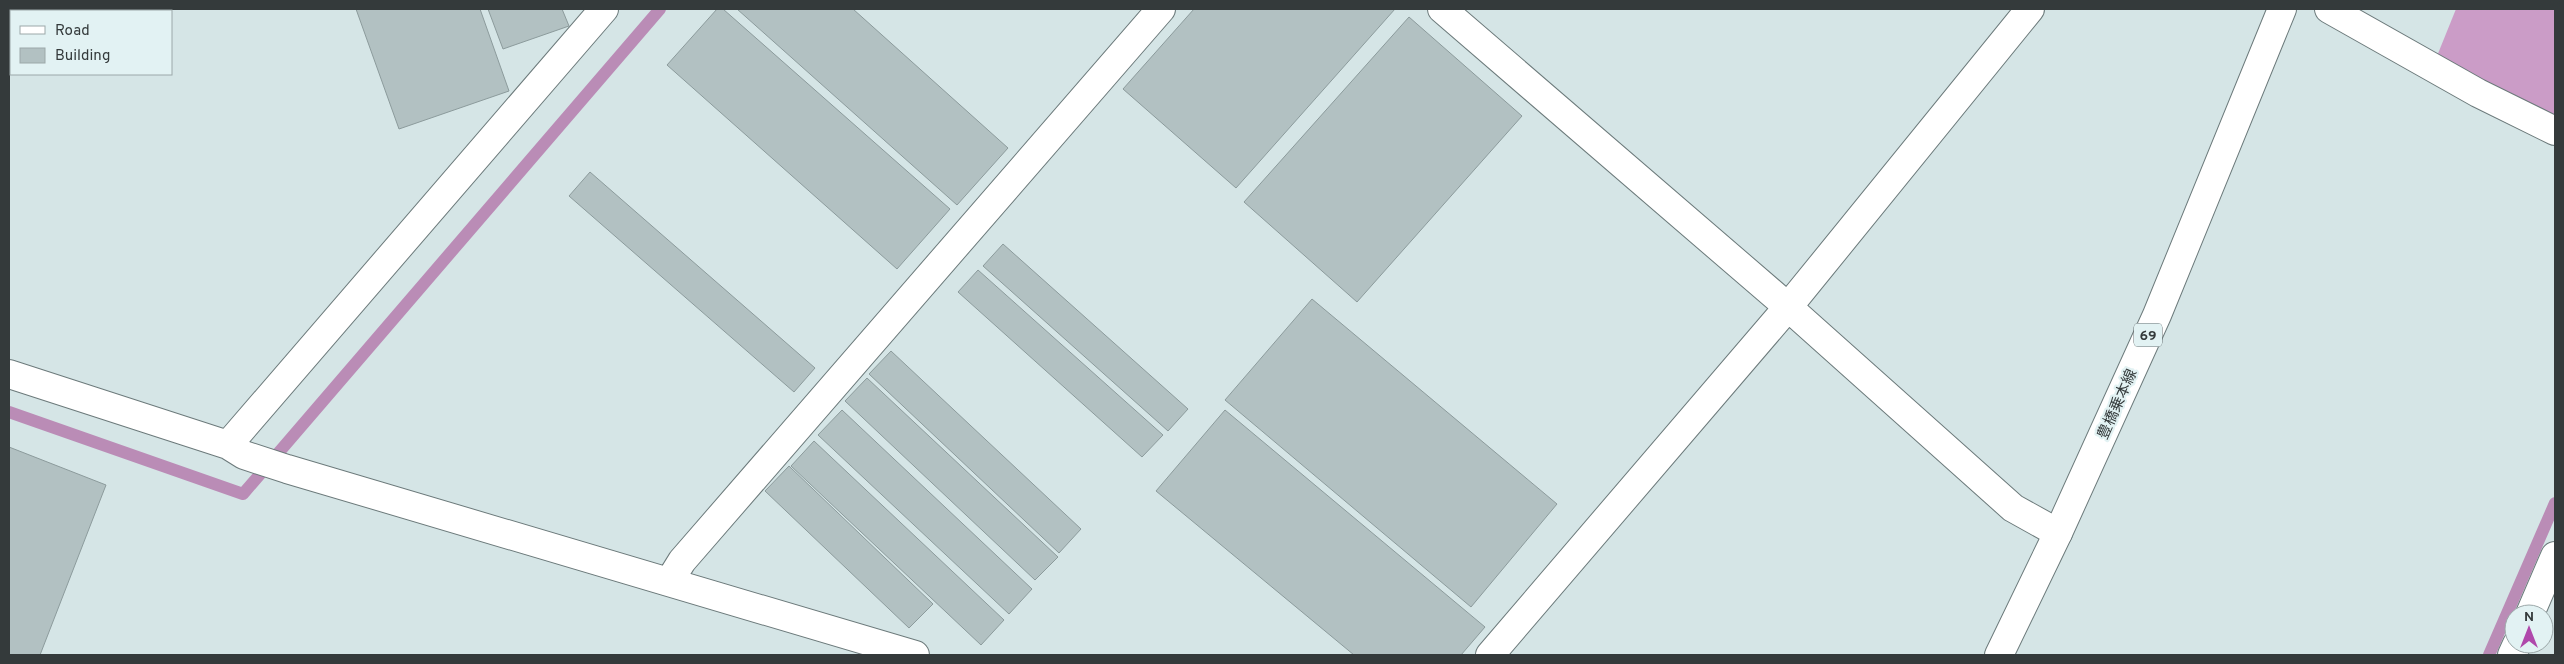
<svg xmlns="http://www.w3.org/2000/svg" width="2564" height="664" viewBox="0 0 2564 664" font-family="Overpass,'Noto Sans JP',sans-serif">
<style>
.forest{fill:#cb9cc7}
.lines{fill:none;stroke-linecap:round;stroke-linejoin:round}
.stream{stroke:#ba8cb6;stroke-width:12}
.building{fill:#b2c1c2;stroke:#8c9b9c}
.minor-casing{stroke:#6c7a7b;stroke-width:30}
.primary-casing{stroke:#6c7a7b;stroke-width:30}
.minor{stroke:#fff;stroke-width:28}
.primary{stroke:#fff;stroke-width:28}
.labels{text-anchor:middle;stroke-width:4.5;stroke-linejoin:round;paint-order:stroke}
.shield{fill:#e2f2f3;stroke:#687172;stroke-width:1}
.shield-label{font-size:14px;font-weight:bold;fill:#343a3b}
.street-label{font-size:15px;fill:#343a3b;stroke:#e2f2f3}
</style>
<rect width="100%" height="100%" fill="#d5e5e6"/>
<!-- forest -->
<path class="forest" d="M2456,9H2555V121L2435,61Z"/>
<g class="lines">
<!-- stream -->
<path class="stream" d="M9,412L243,494L660,9
M2489,655L2555,503"/>
</g>
<!-- building -->
<path class="building" d="M356,9H480L509,91L399,129Z
M488,9H562L569,26L503,49Z
M717,9H723L950,209L897,269L667,65Z
M737,9H853L1008,148L957,205Z
M1194,9H1395L1236,188L1123,89Z
M1409,17L1522,116L1357,302L1244,202Z
M590,172L815,368L794,392L569,196Z
M1003,244L1188,409L1168,431L983,266Z
M978,270L1163,435L1142,457L958,292Z
M1312,299L1557,504L1471,607L1225,400Z
M891,351L1081,529L1059,553L869,374Z
M867,378L1058,557L1035,580L845,401Z
M842,410L1032,589L1009,614L818,435Z
M1225,410L1485,627L1461,655H1354L1156,491Z
M814,441L1004,620L981,645L791,466Z
M9,447L106,485L40,655H9Z
M789,466L933,604L909,628L765,491Z"/>
<g class="lines">
<!-- minor casing -->
<g class="minor-casing">
<path id="minor" d="M1442,9L1788,307L2013,508L2058,533
M2329,9L2478,93L2555,131
M9,374L228,445L244,455L287,469L915,655
M228,445L604,9
M669,582L682,561L1161,9
M2530,614L2555,556
M1490,655L1788,307L2030,9
M2512,655L2517,644"/>
</g>
<!-- primary casing -->
<g class="primary-casing">
<path id="primary" d="M1999,655L2058,533L2157,315L2282,9"/>
</g>
<!-- minor -->
<use href="#minor" class="minor"/>
<!-- primary -->
<use href="#primary" class="primary"/>
</g>
<g class="labels">
<!-- shield labels -->
<rect class="shield" x="2134" y="323.5" width="28" height="23" rx="4"/>
<g class="shield-label">
<text x="2148" y="340">69</text>
</g>
<!-- street labels -->
<g class="street-label">
<text transform="translate(2117 404) rotate(-66)" y="5">豊橋乗本線</text>
</g>
</g>
<!-- border -->
<rect width="2564" height="664" fill="none" stroke="#343a3b" stroke-width="20"/>
<!-- legend -->
<rect x="10" y="10" width="162" height="65" fill="#e2f2f3" stroke="#9ca8a9"/>
<rect x="20" y="26" width="25" height="8" fill="#ffffff" stroke="#9ca8a9"/>
<text x="55" y="35" font-size="15" fill="#343a3b">Road</text>
<rect x="20" y="48" width="25" height="15" fill="#b2c1c2" stroke="#9ca8a9"/>
<text x="55" y="60" font-size="15" fill="#343a3b">Building</text>
<!-- north arrow -->
<g transform="translate(2529 629)"><circle r="24" fill="#e2f2f3" stroke="#9ca8a9"/>
<path d="M0-4L9 19L0 12L-9 19Z" fill="#af48ab"/>
<text y="-8" font-size="14" font-weight="bold" text-anchor="middle" fill="#343a3b">N</text>
</g>
</svg>
